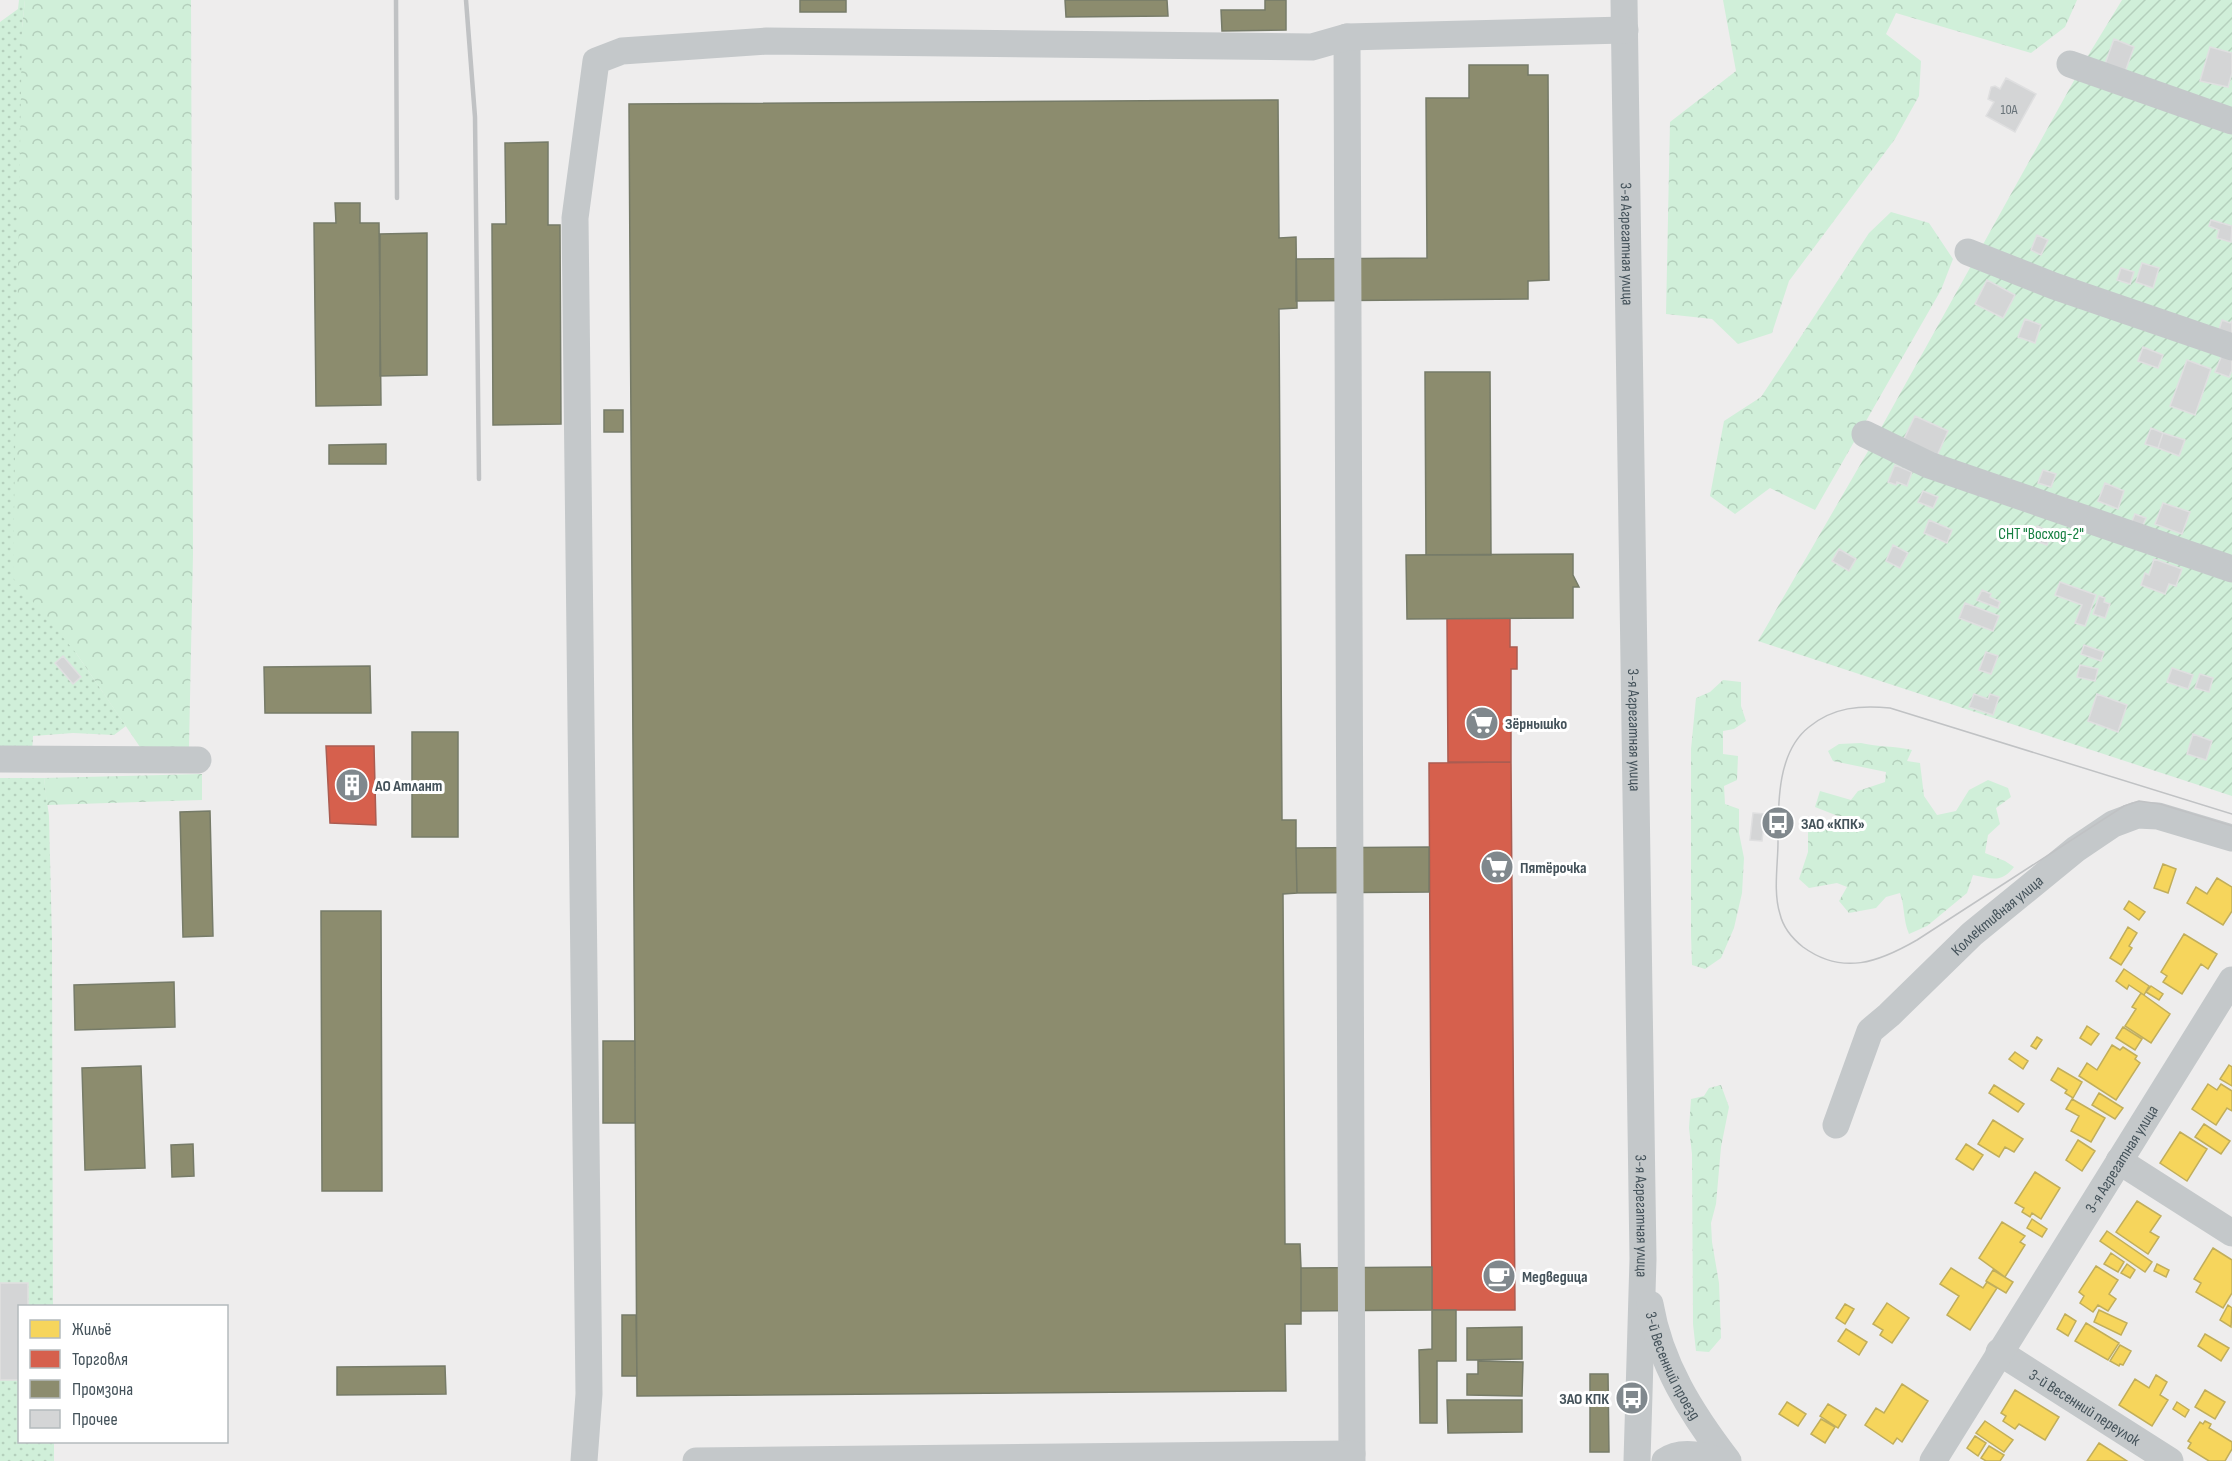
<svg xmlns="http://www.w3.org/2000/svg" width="2232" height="1461" viewBox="0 0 2232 1461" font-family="'Sofia Sans Condensed',sans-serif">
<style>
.grass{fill:url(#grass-dots)}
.forest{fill:url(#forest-crowns)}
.garden{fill:url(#garden-furrows)}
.homes{fill:#f6d55c;stroke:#c1ae5b;stroke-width:1.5}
.shops{fill:#d6604d;stroke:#aa5c51;stroke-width:1.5}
.industry{fill:#8c8c6e;stroke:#767b68;stroke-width:1.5}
.building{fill:#d4d5d6;stroke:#dfdfe0;stroke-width:1.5}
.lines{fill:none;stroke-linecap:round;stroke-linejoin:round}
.minor{stroke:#c4c8ca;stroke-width:27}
.tram{stroke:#c0c2c4;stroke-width:1.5}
.rail{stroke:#c0c2c4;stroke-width:4.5}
.labels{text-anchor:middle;stroke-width:6;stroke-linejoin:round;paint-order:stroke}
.number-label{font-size:14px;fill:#6a747a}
.street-label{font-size:16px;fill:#44525a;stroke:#fff}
.park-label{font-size:16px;fill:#137e3e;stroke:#fff}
.poi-label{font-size:16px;font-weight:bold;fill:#44525a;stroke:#fff;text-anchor:start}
</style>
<defs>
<pattern id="grass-dots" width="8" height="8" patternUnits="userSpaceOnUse" patternTransform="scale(1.5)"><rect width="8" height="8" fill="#d0efd9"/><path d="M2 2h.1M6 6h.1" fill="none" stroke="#b4cfbc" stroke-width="1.8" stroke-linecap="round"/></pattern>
<pattern id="forest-crowns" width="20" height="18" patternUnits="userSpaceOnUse" patternTransform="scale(1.5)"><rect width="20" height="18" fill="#d0efd9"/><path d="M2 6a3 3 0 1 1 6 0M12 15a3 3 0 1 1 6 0" fill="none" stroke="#b4cfbc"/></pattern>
<pattern id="garden-furrows" width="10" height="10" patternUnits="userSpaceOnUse" patternTransform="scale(1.5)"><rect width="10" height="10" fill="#d0efd9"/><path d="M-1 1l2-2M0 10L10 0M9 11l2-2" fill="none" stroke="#b4cfbc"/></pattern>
</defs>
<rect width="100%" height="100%" fill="#eeeded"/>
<!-- grass -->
<path class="grass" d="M19,0H25L22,28L76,653L126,726L114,735L73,733L33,736L32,753L0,752V22L18,9Z
M0,778H44L49,816L52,940L53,1306H20V1442H54V1461H0Z"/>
<!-- forest -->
<path class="forest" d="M25,0H191L193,554L189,747H140L76,653L13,578L22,28Z
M1723,0H2077L2065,27L2031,53L1896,13L1886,34L1921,61L1919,96L1895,139L1789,281L1772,333L1738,344L1712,319L1666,314L1670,122L1736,71Z
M1891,212L1929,223L1953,259L1941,290L1815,510L1770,488L1735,514L1710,496L1724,421L1761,397L1869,233Z
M1723,680L1741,682V706L1746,721L1734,729L1723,731V754L1738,756L1737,780L1724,786L1725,804L1739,809V833L1744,858L1742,893L1734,928L1721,958L1705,969L1692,965L1691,935V749L1696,698L1710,692Z
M1861,743C1878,747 1895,746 1912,750L1907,761L1920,763L1924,796L1937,815L1956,811L1969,790L1988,780L2008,788L2011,797L1996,808L2000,824L1988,835L1985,853L2005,861L2014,867C2001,884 1991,878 1973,875L1967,893L1927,926L1909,934C1903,920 1905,907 1900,893L1886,897L1876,908L1849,913L1839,901L1847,887L1837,883L1809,888L1799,879L1808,852V828L1843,818L1815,807L1820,791L1851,800L1858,791L1885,782L1886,772L1833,761L1828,751L1839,744Z
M202,774V800L47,805L44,778Z
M1721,1085L1729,1107L1721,1147L1716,1204L1711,1223L1712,1242L1719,1283L1721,1338L1709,1352L1696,1351L1693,1324L1692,1154L1689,1128L1691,1099L1704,1096L1709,1088Z"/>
<!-- garden -->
<path class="garden" d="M2122,0H2232V796L1758,641L1871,446L2086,59Z"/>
<!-- homes -->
<path class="homes" d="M2163,864L2176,869L2168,893L2154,888Z
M2217,878L2232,887V911L2223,925L2187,903L2196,887L2207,894Z
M2129,901L2145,912L2139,920L2124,909Z
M2128,927L2137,933L2129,946L2132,948L2121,965L2110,958Z
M2184,934L2217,954L2208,969L2201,964L2182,994L2163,982L2167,976L2161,972Z
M2124,969L2149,986L2144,995L2129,985L2127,989L2116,981Z
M2151,986L2163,994L2159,1000L2146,992Z
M2141,993L2170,1014L2151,1043L2125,1026L2136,1009L2132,1007Z
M2087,1026L2099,1034L2091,1045L2080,1038Z
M2123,1027L2142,1039L2135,1050L2116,1038Z
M2037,1037L2042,1040L2036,1049L2031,1046Z
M2112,1045L2120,1050L2123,1047L2137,1056L2135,1059L2140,1063L2116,1100L2079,1076L2087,1063L2097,1070Z
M2015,1052L2028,1061L2023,1069L2009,1059Z
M2229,1065L2232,1067V1086L2220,1079Z
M2058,1068L2082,1082L2073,1098L2065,1093L2067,1090L2051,1080Z
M2208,1084L2217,1090L2221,1084L2232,1091V1111L2227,1108L2216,1125L2192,1109Z
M1994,1085L2024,1104L2018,1112L1989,1093Z
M2099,1093L2123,1108L2115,1119L2092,1105Z
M2072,1099L2105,1118L2091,1142L2071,1131L2079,1116L2066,1109Z
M1993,1120L2023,1139L2014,1152L2005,1147L1999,1157L1978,1144Z
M2204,1124L2230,1141L2221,1154L2195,1137Z
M2180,1132L2207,1149L2187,1181L2160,1163Z
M2078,1140L2095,1151L2082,1171L2066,1160Z
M1966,1144L1983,1155L1973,1170L1956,1159Z
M2035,1172L2060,1188L2041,1219L2032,1213L2030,1217L2022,1212L2024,1208L2015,1203Z
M2137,1201L2161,1216L2150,1232L2159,1237L2148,1254L2116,1232Z
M2032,1219L2047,1229L2042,1237L2027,1228Z
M2002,1222L2025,1236L2020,1242L2025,1245L2005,1277L1979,1258Z
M2107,1231L2152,1262L2145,1272L2100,1241Z
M2213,1248L2232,1260V1293L2223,1308L2196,1292L2201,1283L2194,1279Z
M2111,1253L2124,1262L2118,1272L2104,1264Z
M2127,1264L2135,1270L2130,1278L2121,1273Z
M2157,1264L2169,1270L2166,1277L2154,1271Z
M2096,1266L2118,1280L2109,1294L2116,1299L2108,1311L2098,1305L2093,1312L2080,1303L2084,1296L2079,1292Z
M1951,1268L1983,1288L1987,1282L1997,1288L1970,1330L1947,1315L1959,1296L1940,1284Z
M1993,1270L2013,1282L2006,1293L1986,1281Z
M1887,1303L1909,1318L1892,1343L1880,1335L1883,1330L1873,1324Z
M1845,1304L1854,1309L1845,1324L1836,1318Z
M2228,1305L2232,1308L2231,1327L2220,1320Z
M2099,1310L2127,1323L2121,1335L2094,1322Z
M2065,1314L2076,1321L2068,1336L2057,1329Z
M2086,1323L2119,1343L2108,1360L2075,1341Z
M1846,1329L1867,1342L1859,1355L1838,1341Z
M2205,1334L2229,1348L2221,1361L2198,1346Z
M2120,1345L2131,1351L2123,1365L2120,1364L2119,1366L2110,1361Z
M2156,1375L2167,1382L2160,1395L2168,1400L2152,1426L2119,1405L2135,1379L2149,1388Z
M1902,1384L1928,1401L1902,1442L1897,1438L1893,1444L1865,1425L1876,1408L1884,1413Z
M2015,1390L2059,1417L2045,1440L2019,1424L2015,1429L2003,1421L2006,1416L2001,1413Z
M2205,1390L2225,1402L2215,1419L2195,1407Z
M1787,1402L1806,1414L1798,1426L1779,1414Z
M2177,1402L2189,1410L2185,1417L2173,1409Z
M1828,1404L1846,1415L1838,1428L1820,1416Z
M1821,1419L1835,1427L1825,1443L1811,1434Z
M1985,1421L2013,1440L2004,1452L1976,1433Z
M2205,1421L2211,1424L2209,1428L2232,1442V1449L2225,1461H2209L2188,1448L2191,1443L2188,1441L2200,1422L2203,1424Z
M1975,1436L1986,1443L1978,1456L1967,1448Z
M2099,1443L2127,1461H2087Z
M1989,1446L2004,1455L2000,1461H1986L1981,1458Z"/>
<!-- shops -->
<path class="shops" d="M1447,618H1510V647H1517V669H1511V762H1448Z
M326,746H374L376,825L330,823Z
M1511,762L1515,1310H1432L1429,763Z"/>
<!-- industry -->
<path class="industry" d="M800,0H846V12H800Z
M1065,0H1167L1168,16L1066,17Z
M1265,0H1286V30L1222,31L1221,10H1265Z
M1469,65H1528V75H1548L1549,280L1528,281V299L1296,301V259L1427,258L1426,98H1469Z
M1278,100L1279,238L1296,237L1297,308L1279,309L1282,820H1296V848L1297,893L1283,894L1285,1244H1300L1301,1268V1324H1285L1286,1391L637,1396L629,104Z
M548,142V225H560L561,424L493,425L492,224H506L505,143Z
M335,203H360V223H379L381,405L316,406L314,223H336Z
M427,233V375L380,376V234Z
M1425,372H1490L1491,555H1426Z
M604,410H623V432H604Z
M386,444V464H329V445Z
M1573,554V575L1579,587H1573V618L1407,619L1406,555Z
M370,666L371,713H265L264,667Z
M412,732H458V837H412Z
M210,811L213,936L183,937L180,812Z
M1429,847V892L1297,893L1296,848Z
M321,911H381L382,1191H322Z
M174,982L175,1027L75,1030L74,985Z
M603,1041H635V1123H603Z
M141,1066L145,1168L85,1170L82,1068Z
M193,1144L194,1176L172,1177L171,1145Z
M1432,1267V1310L1301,1311V1268Z
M1432,1310H1456V1361H1437V1423H1420L1419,1350L1432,1349Z
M622,1315H636L637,1376H622Z
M1522,1327V1359L1467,1360V1328Z
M1478,1361L1523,1362L1522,1396L1467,1395V1374H1478Z
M445,1366L446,1394L337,1395V1367Z
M1590,1374H1608L1609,1452H1590Z
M1447,1400H1522V1432L1448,1433Z"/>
<!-- building -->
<path class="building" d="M2114,39L2134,47L2125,72L2105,64Z
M2210,47L2232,53V73L2228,87L2200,81Z
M2006,78L2036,94L2015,132L1986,116L1994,102L1988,99L1991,87L1995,86L2000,89Z
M2211,220L2232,226L2231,242L2217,238L2219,230L2209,226Z
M2037,235L2048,240L2041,255L2031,250Z
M2142,263L2159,268L2153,288L2136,282Z
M2121,268L2134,272L2130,284L2117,280Z
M1987,280L2015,295L2003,318L1975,304Z
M2025,319L2041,325L2035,343L2018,337Z
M2222,320L2230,323L2232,321V338L2218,333Z
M2143,347L2163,355L2158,368L2138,361Z
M2222,355L2232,358V370L2229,377L2215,372Z
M2187,360L2211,369L2195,415L2170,406Z
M1915,416L1948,431L1937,456L1903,441Z
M2151,428L2163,433L2158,448L2145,444Z
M2163,433L2185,440L2179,456L2158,448Z
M1895,465L1912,472L1907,486L1897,482L1896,485L1888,482Z
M2043,470L2056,474L2051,487L2038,483Z
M2105,483L2124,491L2118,509L2098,501Z
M1923,491L1938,497L1933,508L1918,502Z
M2163,503L2190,512L2182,534L2155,524Z
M2135,514L2146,518L2141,530L2130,526Z
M1929,520L1952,530L1947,543L1924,533Z
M2037,526L2051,532L2047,545L2031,539Z
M1893,545L1908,553L1900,568L1886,561Z
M1839,549L1856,559L1849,571L1832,561Z
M2154,559L2182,569L2176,586L2169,584L2165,594L2141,585L2145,573L2149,575Z
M2060,582L2096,595L2085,626L2075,623L2082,605L2055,595Z
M1982,590L1991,594L1990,597L2000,602L1998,608L1977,600Z
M2099,596L2105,598L2104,602L2110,604L2105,618L2093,614Z
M1965,603L1999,616L1993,631L1959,618Z
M2084,645L2104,652L2101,661L2081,654Z
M1986,652L1998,656L1991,674L1979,670Z
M63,656L81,677L73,684L55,663Z
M2080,665L2098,669L2095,681L2077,677Z
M2172,668L2193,675L2188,689L2167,682Z
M2200,674L2213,678L2209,692L2195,688Z
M1974,694L1988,699L1990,694L1999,697L1993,715L1969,707Z
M2097,694L2127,705L2118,732L2088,721Z
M2193,734L2212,741L2206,760L2187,754Z
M1753,813L1765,814L1762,841L1750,840Z
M0,1283H28V1306H20V1380H0Z"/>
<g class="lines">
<!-- minor -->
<g class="minor">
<path id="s1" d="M1624,0L1643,1259L1637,1461"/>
<path d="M1347,37L1352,1461"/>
<path d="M2070,64L2232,121"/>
<path d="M1968,252L2054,286L2232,347"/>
<path d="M1865,434L1929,465L2232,569"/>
<path d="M0,759L198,760"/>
<path id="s2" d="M1836,1125L1870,1031L1889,1015L1972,934L2076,849L2113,824L2137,815L2158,816L2232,838"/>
<path d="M2119,1161L2232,1233"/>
<path id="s3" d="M1650,1304C1660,1364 1692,1414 1728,1461"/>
<path id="s4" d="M1999,1352L2170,1461"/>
<path d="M584,1461L589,1394L575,218L596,61L622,51L767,41L1312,47L1347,37L1625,30"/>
<path d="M696,1461L1352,1454"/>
<path d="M1665,1461C1680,1450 1703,1455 1720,1461"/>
<path id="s5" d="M1933,1461L2232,980"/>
</g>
<!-- tram -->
<path class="tram" d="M2232,814L1890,708C1861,705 1833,707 1809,727C1777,752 1778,804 1778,842C1778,864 1773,892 1780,914C1783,927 1793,939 1803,947C1843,976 1879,962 1917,940L2124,806L2139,801L2160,804L2232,826"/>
<!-- rail -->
<path class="rail" d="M396,0L397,198
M466,0L475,117L479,479"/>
</g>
<!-- icons -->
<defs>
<g id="supermarket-disc" transform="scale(1.725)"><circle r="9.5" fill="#80888d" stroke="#fff"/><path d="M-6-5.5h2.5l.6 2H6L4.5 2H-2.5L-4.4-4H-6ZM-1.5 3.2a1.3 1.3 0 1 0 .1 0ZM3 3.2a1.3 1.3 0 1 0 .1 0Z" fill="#fff"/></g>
<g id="building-disc" transform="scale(1.725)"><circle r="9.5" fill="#80888d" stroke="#fff"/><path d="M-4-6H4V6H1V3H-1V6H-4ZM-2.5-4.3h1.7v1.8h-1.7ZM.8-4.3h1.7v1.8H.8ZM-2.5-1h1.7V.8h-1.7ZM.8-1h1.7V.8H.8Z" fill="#fff"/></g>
<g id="bus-disc" transform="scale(1.725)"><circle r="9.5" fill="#80888d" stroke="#fff"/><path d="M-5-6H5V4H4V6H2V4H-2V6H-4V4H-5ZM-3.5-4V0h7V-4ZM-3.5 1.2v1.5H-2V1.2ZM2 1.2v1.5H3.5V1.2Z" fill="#fff"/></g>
<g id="cafe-disc" transform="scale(1.725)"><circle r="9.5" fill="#80888d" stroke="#fff"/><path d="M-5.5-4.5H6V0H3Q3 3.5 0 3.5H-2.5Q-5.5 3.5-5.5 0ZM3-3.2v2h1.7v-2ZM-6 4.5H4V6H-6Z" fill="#fff"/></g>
</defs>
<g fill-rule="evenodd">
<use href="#supermarket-disc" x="1482" y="723"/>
<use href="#building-disc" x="352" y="785"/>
<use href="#bus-disc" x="1778" y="823"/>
<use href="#supermarket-disc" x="1497" y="867"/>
<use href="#cafe-disc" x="1499" y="1276"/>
<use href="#bus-disc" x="1632" y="1398"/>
</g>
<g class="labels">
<!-- number labels -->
<g class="number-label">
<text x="2009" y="114">10А</text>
</g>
<!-- street labels -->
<g class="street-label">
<text dy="6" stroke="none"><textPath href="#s1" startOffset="244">3-я Агрегатная улица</textPath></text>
<text dy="6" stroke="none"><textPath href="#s1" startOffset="730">3-я Агрегатная улица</textPath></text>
<text dy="6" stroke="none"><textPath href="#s2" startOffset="272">Коллективная улица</textPath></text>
<text dy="6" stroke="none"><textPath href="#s5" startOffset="356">3-я Агрегатная улица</textPath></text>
<text dy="6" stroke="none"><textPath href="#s1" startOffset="1216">3-я Агрегатная улица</textPath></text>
<text dy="6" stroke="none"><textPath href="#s3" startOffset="66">3-й Весенний проезд</textPath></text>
<text dy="6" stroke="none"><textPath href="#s4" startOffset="102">3-й Весенний переулок</textPath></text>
</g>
<!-- park labels -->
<g class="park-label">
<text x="2041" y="539">СНТ "Восход-2"</text>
</g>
<!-- poi labels -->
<g class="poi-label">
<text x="1505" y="729">Зёрнышко</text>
<text x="375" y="791">АО Атлант</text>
<text x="1801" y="829">ЗАО «КПК»</text>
<text x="1520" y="873">Пятёрочка</text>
<text x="1522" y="1282">Медведица</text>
<text x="1609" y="1404" text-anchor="end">ЗАО КПК</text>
</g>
</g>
<!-- legend -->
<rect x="18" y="1305" width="210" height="138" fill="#ffffff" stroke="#b4babd" stroke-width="1.5"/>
<rect x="30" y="1320" width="30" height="18" fill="#f6d55c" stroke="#b4babd" stroke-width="1.5"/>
<text x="72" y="1335" font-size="18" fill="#44525a">Жильё</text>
<rect x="30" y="1350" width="30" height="18" fill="#d6604d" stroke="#b4babd" stroke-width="1.5"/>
<text x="72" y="1365" font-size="18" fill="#44525a">Торговля</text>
<rect x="30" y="1380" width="30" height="18" fill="#8c8c6e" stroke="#b4babd" stroke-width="1.5"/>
<text x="72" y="1395" font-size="18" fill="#44525a">Промзона</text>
<rect x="30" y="1410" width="30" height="18" fill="#d4d5d6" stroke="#b4babd" stroke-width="1.5"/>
<text x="72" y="1425" font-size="18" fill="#44525a">Прочее</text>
</svg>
